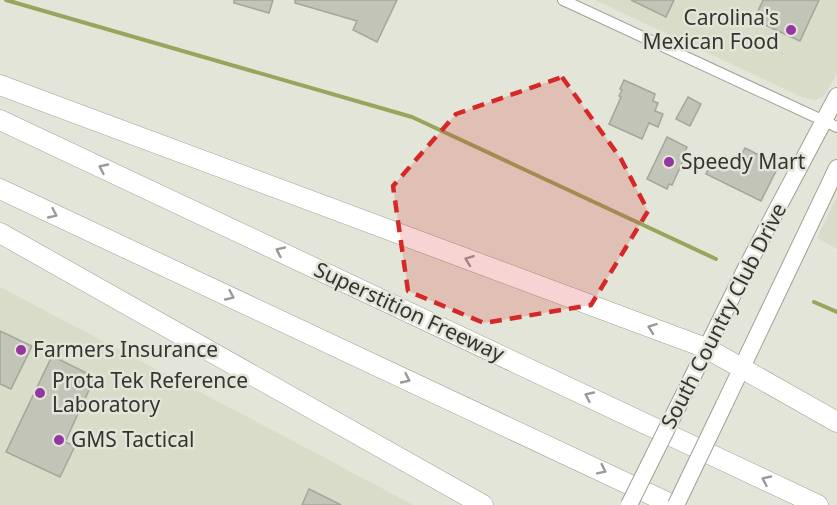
<svg xmlns="http://www.w3.org/2000/svg" width="837" height="505" viewBox="0 0 837 505" font-family="'Noto Sans',sans-serif">
<style>
.built{fill:#d9dcc8}
.lines{fill:none;stroke-linecap:round;stroke-linejoin:round}
.stream{stroke:#9ca35d;stroke-width:4}
.building{fill:#c2c4b8;stroke:#a5a69b;stroke-width:1.5}
.minor-casing{stroke:#9ea095;stroke-width:12}
.primary-casing{stroke:#9ea095;stroke-width:18}
.motorway-casing{stroke:#9ea095;stroke-width:21}
.minor{stroke:#fff;stroke-width:10}
.primary{stroke:#fff;stroke-width:16}
.motorway{stroke:#fff;stroke-width:20}
.primary-bridge-casing{stroke:#9ea095;stroke-width:18;stroke-linecap:butt}
.primary-bridge{stroke:#fff;stroke-width:16}
.oneway{stroke:#9a9a98}
.marked{fill:#d62828;fill-opacity:0.2;stroke:#d62828;stroke-width:4.5;stroke-dasharray:12 8;stroke-linejoin:round}
.poi-dot{fill:#9537a0;stroke:#e3e5d9;stroke-width:2}
.labels{text-anchor:middle;stroke-width:5;stroke-linejoin:round;paint-order:stroke}
.poi-label{font-size:21px;fill:#343530;stroke:#e3e5d9;text-anchor:start}
.street-label{font-size:21px;fill:#343530;stroke:#e3e5d9}
</style>
<rect width="100%" height="100%" fill="#e3e5d9"/>
<!-- built -->
<path class="built" d="M595,0H837V74L823,97L815,100L804,98Z
M837,196V249L817,238Z
M0,287L312,451L413,505H0Z"/>
<g class="lines">
<!-- stream -->
<path class="stream" d="M6,0L412,117L716,259
M814,302L837,312"/>
</g>
<!-- building -->
<path class="building" d="M234,0H273L269,13L234,3Z
M295,0H397L377,42L353,30L357,21L295,3Z
M631,0H674L666,17Z
M763,0H819L800,41L754,20Z
M624,80L655,94L653,101L658,103L655,111L663,114L658,127L649,123L642,139L609,124L621,97L619,96L622,90L620,89Z
M688,97L701,104L690,126L676,119Z
M667,137L687,147L682,158L684,159L672,185L669,184L667,189L647,179Z
M745,148L779,165L761,201L706,174L713,159L734,170Z
M0,331L32,346L11,389L0,384Z
M52,356L95,377L65,442L75,446L60,477L6,452Z
M309,489L341,505H302Z"/>
<g class="lines">
<!-- minor casing -->
<g class="minor-casing">
<path id="minor" d="M563,0L837,127"/>
</g>
<!-- primary casing -->
<g class="primary-casing">
<path id="primary" d="M688,386L747,266L837,96
M724,405L837,168"/>
</g>
<!-- motorway casing -->
<g class="motorway-casing">
<path id="motorway" d="M0,85L706,348L837,422
M0,120L818,505
M0,189L673,505
M0,233L483,505"/>
</g>
<!-- minor -->
<use href="#minor" class="minor"/>
<!-- primary -->
<use href="#primary" class="primary"/>
<!-- motorway -->
<use href="#motorway" class="motorway"/>
<!-- primary-bridge casing -->
<g class="primary-bridge-casing">
<path id="primary-bridge" d="M629,505L688,386
M676,505L724,405"/>
</g>
<!-- primary-bridge -->
<use href="#primary-bridge" class="primary-bridge"/>
</g>
<!-- one-way arrows -->
<defs><path id="oneway-chevron" d="M-2-3.5L2.5 0L-2 3.5" fill="none" stroke-width="1.6" stroke-linecap="round" stroke-linejoin="round" transform="scale(1.5)"/></defs>
<g class="oneway">
<use href="#oneway-chevron" transform="translate(103 168) rotate(-155)"/>
<use href="#oneway-chevron" transform="translate(53 214) rotate(25)"/>
<use href="#oneway-chevron" transform="translate(280 251) rotate(-155)"/>
<use href="#oneway-chevron" transform="translate(469 260) rotate(-160)"/>
<use href="#oneway-chevron" transform="translate(230 296) rotate(25)"/>
<use href="#oneway-chevron" transform="translate(652 328) rotate(-160)"/>
<use href="#oneway-chevron" transform="translate(406 379) rotate(25)"/>
<use href="#oneway-chevron" transform="translate(589 396) rotate(-155)"/>
<use href="#oneway-chevron" transform="translate(602 470) rotate(26)"/>
<use href="#oneway-chevron" transform="translate(766 480) rotate(-155)"/>
</g>
<!-- marked area -->
<path class="marked" d="M562,77L621,159L648,211L591,305L484,323L408,291L393,186L456,114Z"/>
<!-- markers -->
<g class="poi-dot">
<circle cx="791" cy="30" r="6"/>
<circle cx="669" cy="162" r="6"/>
<circle cx="21" cy="350" r="6"/>
<circle cx="40" cy="393" r="6"/>
<circle cx="59" cy="440" r="6"/>
</g>
<g class="labels">
<!-- poi labels -->
<g class="poi-label">
<text x="779" y="25" text-anchor="end">Carolina's<tspan x="779" dy="24">Mexican Food</tspan></text>
<text x="681" y="169">Speedy Mart</text>
<text x="33" y="357">Farmers Insurance</text>
<text x="52" y="388">Prota Tek Reference<tspan x="52" dy="24">Laboratory</tspan></text>
<text x="71" y="447">GMS Tactical</text>
</g>
<!-- street labels -->
<g class="street-label">
<text transform="translate(409 312) rotate(25)" y="7">Superstition Freeway</text>
<text transform="translate(724 316) rotate(-63)" y="7">South Country Club Drive</text>
</g>
</g>
</svg>
